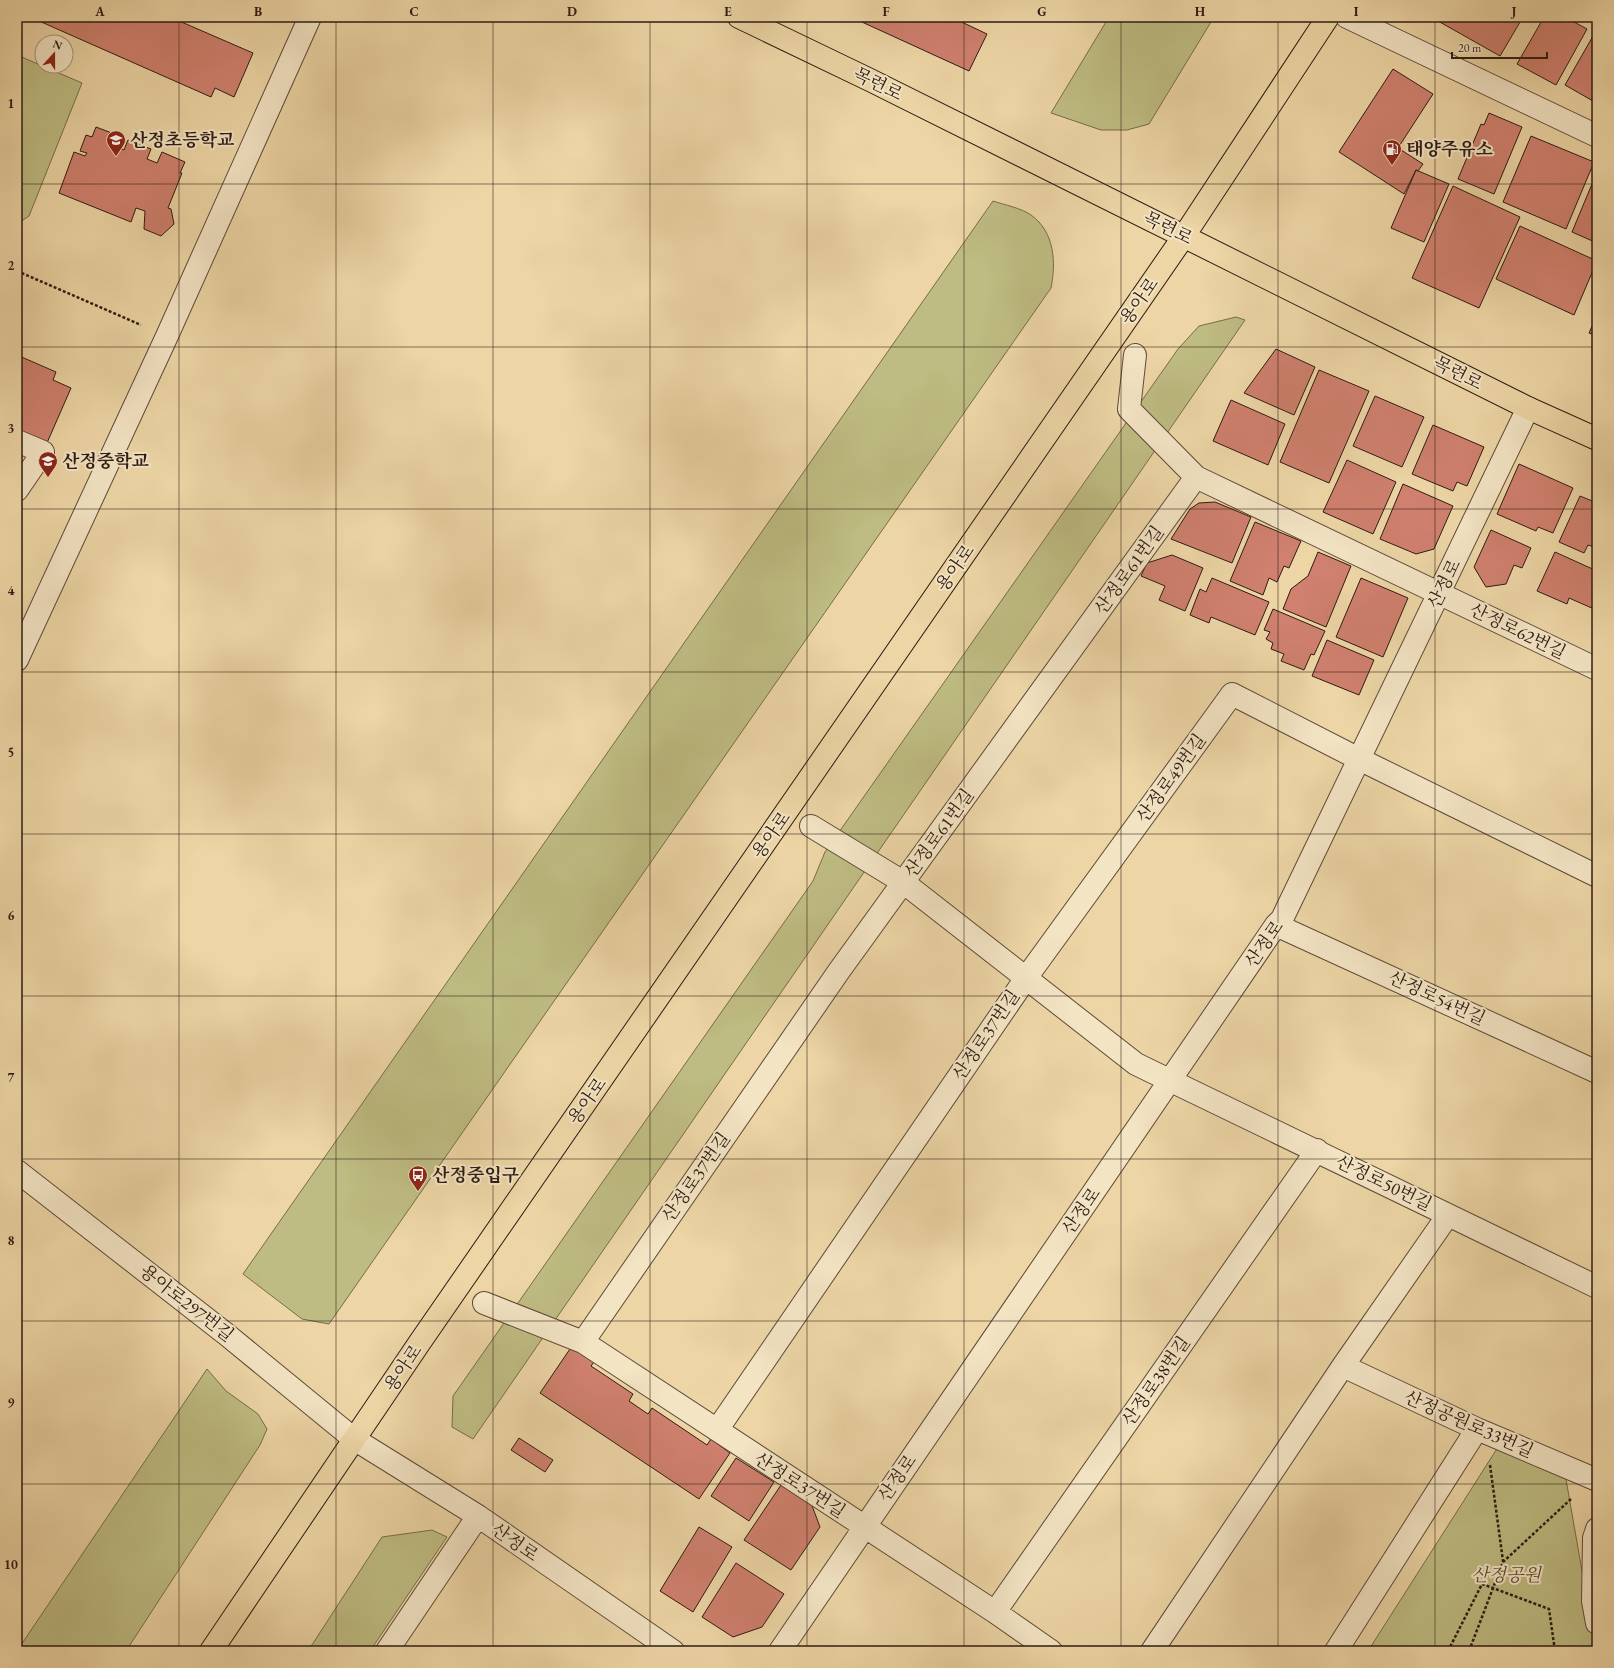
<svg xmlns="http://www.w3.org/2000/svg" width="1614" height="1668" viewBox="0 0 1614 1668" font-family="'EB Garamond','Noto Serif KR',serif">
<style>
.green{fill:#bebc82;stroke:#766c4a}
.building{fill:#cf806e;stroke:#2d1b13}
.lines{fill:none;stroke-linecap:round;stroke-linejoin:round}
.minor-casing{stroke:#5d4a38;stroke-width:24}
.major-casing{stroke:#2d1b13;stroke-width:24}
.path{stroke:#2d1b13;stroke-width:2.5;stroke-dasharray:3 2;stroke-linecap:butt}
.minor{stroke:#f3e4c4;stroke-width:22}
.major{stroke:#edd5a5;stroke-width:22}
.grid{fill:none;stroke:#2d1b13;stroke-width:1;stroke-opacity:0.55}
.labels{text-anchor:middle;stroke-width:4;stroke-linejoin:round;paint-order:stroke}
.street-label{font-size:18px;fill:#2d1b13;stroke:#f3e4c4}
.poi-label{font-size:18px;font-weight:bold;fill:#2d1b13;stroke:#f3e4c4;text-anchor:start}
.park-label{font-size:18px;font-style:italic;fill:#584b34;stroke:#f3e4c4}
.neatline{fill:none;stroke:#2d1b13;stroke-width:1.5}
.grid-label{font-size:13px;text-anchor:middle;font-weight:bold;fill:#2d1b13}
</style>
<rect width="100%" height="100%" fill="#edd5a5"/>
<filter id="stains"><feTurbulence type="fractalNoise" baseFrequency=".005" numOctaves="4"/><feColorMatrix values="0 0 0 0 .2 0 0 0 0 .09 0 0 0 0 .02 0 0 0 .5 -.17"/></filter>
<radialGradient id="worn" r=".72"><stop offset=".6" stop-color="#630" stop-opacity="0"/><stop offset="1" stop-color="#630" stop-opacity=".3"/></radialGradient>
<!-- green -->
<path class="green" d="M1109,17H1214L1149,124L1127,130H1101L1051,113Z
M17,55L82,83L29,216L17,224Z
M993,201C1005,205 1021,208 1031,215C1055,232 1056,263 1051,288L329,1324L302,1319L243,1274Z
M1236,317L1245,320L473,1439L452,1427L453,1396L813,881L825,852L1178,349L1199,326Z
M207,1369L226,1391L258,1414L267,1429L260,1445L126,1651H17Z
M1507,1433L1564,1468L1596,1651H1368Z
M432,1530L447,1537L370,1651H308L382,1537Z"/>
<!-- building -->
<path class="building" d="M30,17H170L253,53L234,97L215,88L211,97Z
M851,17H951L987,34L969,71Z
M1440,17H1523L1500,56L1438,21Z
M1544,17H1565L1587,29L1556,85L1517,64Z
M1597,29V101H1593L1565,85Z
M1393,69L1433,94L1398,148L1423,164L1418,171L1416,170L1404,194L1339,152Z
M1489,113L1522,127L1494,194L1458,179L1481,124L1484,125Z
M96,127L117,135L113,145L124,150L128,140L151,149L147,159L157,163L162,152L185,162L180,173H182L168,208L171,209L174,224L161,236L144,229L145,211L136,208L131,222L59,193L74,152L85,156L87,153L80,151L86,135L92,137Z
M1531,136L1594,162L1566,229L1503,202Z
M1416,170L1449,184L1424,242L1391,228Z
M1597,172V243L1572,232Z
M1453,186L1520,217L1479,308L1412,278Z
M1520,226L1597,261L1574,315L1496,279Z
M1597,315V336L1589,333Z
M1276,349L1315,367L1294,415L1244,393Z
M17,355L56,372L53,380L71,388L43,452L17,441Z
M1319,370L1369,391L1329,483L1280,462Z
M1375,396L1424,417L1402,467L1353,446Z
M1231,400L1285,424L1268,465L1213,441Z
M1433,425L1484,447L1467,486L1457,482L1453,491L1412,474Z
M1347,460L1396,482L1373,534L1323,512Z
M1519,464L1573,488L1553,533L1538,527L1536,531L1497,514Z
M1403,484L1453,506L1434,549L1416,554L1380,539Z
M1580,496L1597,503V548L1588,545L1584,553L1559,542Z
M1215,502L1251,517L1232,563L1171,539L1190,509L1199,503Z
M1255,522L1301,541L1289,568L1284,566L1277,582L1269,578L1263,595L1230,581Z
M1491,530L1531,548L1522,568L1514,565L1506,584L1486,587L1474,567Z
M1318,552L1351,566L1326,627L1283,609L1291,589L1308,576Z
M1555,552L1597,571V601L1594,609L1569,598L1567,604L1537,591Z
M1172,555L1203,568L1185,611L1159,600L1165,586L1141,576L1147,563Z
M1212,578L1269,602L1255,635L1211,617L1209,623L1190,615L1200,589L1206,592Z
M1361,578L1408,598L1383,657L1336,637Z
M1273,609L1325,631L1314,655L1311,654L1304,670L1281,661L1284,654L1271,649L1273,643L1266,639L1270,632L1264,630Z
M1327,640L1374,660L1359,695L1312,676Z
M572,1346L594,1362L591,1366L633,1394L629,1401L648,1414L652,1408L707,1445L711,1439L730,1453L699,1499L540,1393Z
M519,1438L553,1460L545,1472L511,1450Z
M736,1458L774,1482L749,1521L711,1496Z
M781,1485L811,1503L820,1527L791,1570L744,1540Z
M699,1527L732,1547L693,1612L660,1591Z
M736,1563L784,1594L762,1627L733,1637L702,1617Z"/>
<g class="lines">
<!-- minor casing -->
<g class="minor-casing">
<path id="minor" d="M1347,17L1597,136
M1135,355L1129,409L1196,477
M17,441L43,452L17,490
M17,660L167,336L310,17
M811,826L903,882L1136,1064L1597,1287
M1276,925L1597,1072
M17,1171L226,1334L354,1439L478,1516L673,1651
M484,1303L583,1342L995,1612L1051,1651
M583,1342L839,971L1196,477L1597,669
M1343,1366L1477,1429L1597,1480
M717,1430L1026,978L1232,694L1359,759L1597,876
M1597,1529L1594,1538L1593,1601L1597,1623
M995,1612L1317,1150
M387,1651L478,1516
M780,1651L1276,925L1282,919L1528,408
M1152,1651L1343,1366L1448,1215
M1336,1651L1477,1429"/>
</g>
<!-- major casing -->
<g class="major-casing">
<path id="major" d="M739,17L870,80L1528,408L1597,439
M211,1651L420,1342L1184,236L1328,17"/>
</g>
<!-- path -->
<path class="path" d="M17,271L141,325
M1490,1465L1503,1561
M1448,1651L1482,1584L1549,1609L1555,1651
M1469,1651L1503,1562L1571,1499"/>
<!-- minor -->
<use href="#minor" class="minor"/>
<!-- major -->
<use href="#major" class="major"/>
</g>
<!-- grid -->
<path class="grid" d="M179,17V1651M336,17V1651M493,17V1651M650,17V1651M807,17V1651M964,17V1651M1121,17V1651M1278,17V1651M1435,17V1651M17,184H1597M17,347H1597M17,509H1597M17,672H1597M17,834H1597M17,996H1597M17,1159H1597M17,1321H1597M17,1484H1597"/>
<!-- icons -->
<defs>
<g id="school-pin" transform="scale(1)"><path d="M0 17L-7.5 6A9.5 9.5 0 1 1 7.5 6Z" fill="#8f2418" stroke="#f3e4c4"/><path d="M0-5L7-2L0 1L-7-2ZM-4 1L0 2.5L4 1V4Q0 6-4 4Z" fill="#fff"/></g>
<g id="fuel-pin" transform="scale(1)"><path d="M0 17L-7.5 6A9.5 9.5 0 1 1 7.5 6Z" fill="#8f2418" stroke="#f3e4c4"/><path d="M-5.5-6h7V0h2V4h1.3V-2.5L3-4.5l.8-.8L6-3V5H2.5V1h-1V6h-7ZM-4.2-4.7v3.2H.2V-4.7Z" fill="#fff"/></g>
<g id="bus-pin" transform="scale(1)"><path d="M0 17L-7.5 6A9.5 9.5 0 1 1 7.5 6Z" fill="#8f2418" stroke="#f3e4c4"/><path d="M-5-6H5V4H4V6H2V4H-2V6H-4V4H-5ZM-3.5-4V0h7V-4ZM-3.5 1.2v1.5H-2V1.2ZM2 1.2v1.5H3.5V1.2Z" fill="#fff"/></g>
</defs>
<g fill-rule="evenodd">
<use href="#school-pin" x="116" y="140"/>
<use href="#fuel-pin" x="1392" y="149"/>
<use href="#school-pin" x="48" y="461"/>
<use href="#bus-pin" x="418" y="1175"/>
</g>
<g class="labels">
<!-- street labels -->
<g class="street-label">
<text transform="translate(878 84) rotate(26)" y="6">목련로</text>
<text transform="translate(1168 228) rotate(26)" y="6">목련로</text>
<text transform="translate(1139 301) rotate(-55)" y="6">용아로</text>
<text transform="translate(1458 373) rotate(27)" y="6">목련로</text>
<text transform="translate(955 568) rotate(-55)" y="6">용아로</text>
<text transform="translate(1129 570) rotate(-54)" y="6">산정로61번길</text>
<text transform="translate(1444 584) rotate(-64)" y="6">산정로</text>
<text transform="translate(1518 631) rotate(26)" y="6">산정로62번길</text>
<text transform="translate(1171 778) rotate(-54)" y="6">산정로49번길</text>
<text transform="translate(939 833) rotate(-54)" y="6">산정로61번길</text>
<text transform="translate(771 835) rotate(-55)" y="6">용아로</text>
<text transform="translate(1264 944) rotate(-55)" y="6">산정로</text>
<text transform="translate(1437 998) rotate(25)" y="6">산정로54번길</text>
<text transform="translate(986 1035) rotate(-56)" y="6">산정로37번길</text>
<text transform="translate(587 1101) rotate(-55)" y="6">용아로</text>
<text transform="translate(696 1177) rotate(-55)" y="6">산정로37번길</text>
<text transform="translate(1384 1183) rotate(26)" y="6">산정로50번길</text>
<text transform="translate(1081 1211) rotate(-55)" y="6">산정로</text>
<text transform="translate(187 1303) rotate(38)" y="6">용아로297번길</text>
<text transform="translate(403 1368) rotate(-56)" y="6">용아로</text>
<text transform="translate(1156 1381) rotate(-55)" y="6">산정로38번길</text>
<text transform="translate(1469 1424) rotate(24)" y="6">산정공원로33번길</text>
<text transform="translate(897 1478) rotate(-55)" y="6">산정로</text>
<text transform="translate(800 1485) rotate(33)" y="6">산정로37번길</text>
<text transform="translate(515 1542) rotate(35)" y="6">산정로</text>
</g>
<!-- poi labels -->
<g class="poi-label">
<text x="130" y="146">산정초등학교</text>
<text x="1406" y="155">태양주유소</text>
<text x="62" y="467">산정중학교</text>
<text x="432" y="1181">산정중입구</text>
</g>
<!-- park labels -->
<g class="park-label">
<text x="1506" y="1581">산정공원</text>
</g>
</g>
<!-- margin -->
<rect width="1614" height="1668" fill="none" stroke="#edd5a5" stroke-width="44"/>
<!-- north arrow -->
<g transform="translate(54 54) rotate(21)"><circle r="19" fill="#f3e4c4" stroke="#a4947d"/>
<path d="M0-3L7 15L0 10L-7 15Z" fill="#8f2418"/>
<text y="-6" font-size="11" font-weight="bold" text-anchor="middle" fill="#2d1b13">N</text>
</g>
<!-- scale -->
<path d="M1452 52v6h95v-6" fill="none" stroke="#2d1b13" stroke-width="2"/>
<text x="1458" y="52" font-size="12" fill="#2d1b13" stroke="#f3e4c4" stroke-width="3" paint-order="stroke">20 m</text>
<rect x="22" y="22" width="1570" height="1624" class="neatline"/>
<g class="grid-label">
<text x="100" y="16">A</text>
<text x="258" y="16">B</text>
<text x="414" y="16">C</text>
<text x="572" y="16">D</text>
<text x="728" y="16">E</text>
<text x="886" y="16">F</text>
<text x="1042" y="16">G</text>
<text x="1200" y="16">H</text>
<text x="1356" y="16">I</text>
<text x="1514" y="16">J</text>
<text x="11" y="108">1</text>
<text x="11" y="270">2</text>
<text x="11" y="433">3</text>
<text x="11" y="595">4</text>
<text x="11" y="757">5</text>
<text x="11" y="920">6</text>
<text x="11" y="1082">7</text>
<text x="11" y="1245">8</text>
<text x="11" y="1407">9</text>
<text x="11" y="1569">10</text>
</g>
<rect width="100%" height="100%" filter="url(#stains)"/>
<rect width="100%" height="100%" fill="url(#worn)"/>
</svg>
